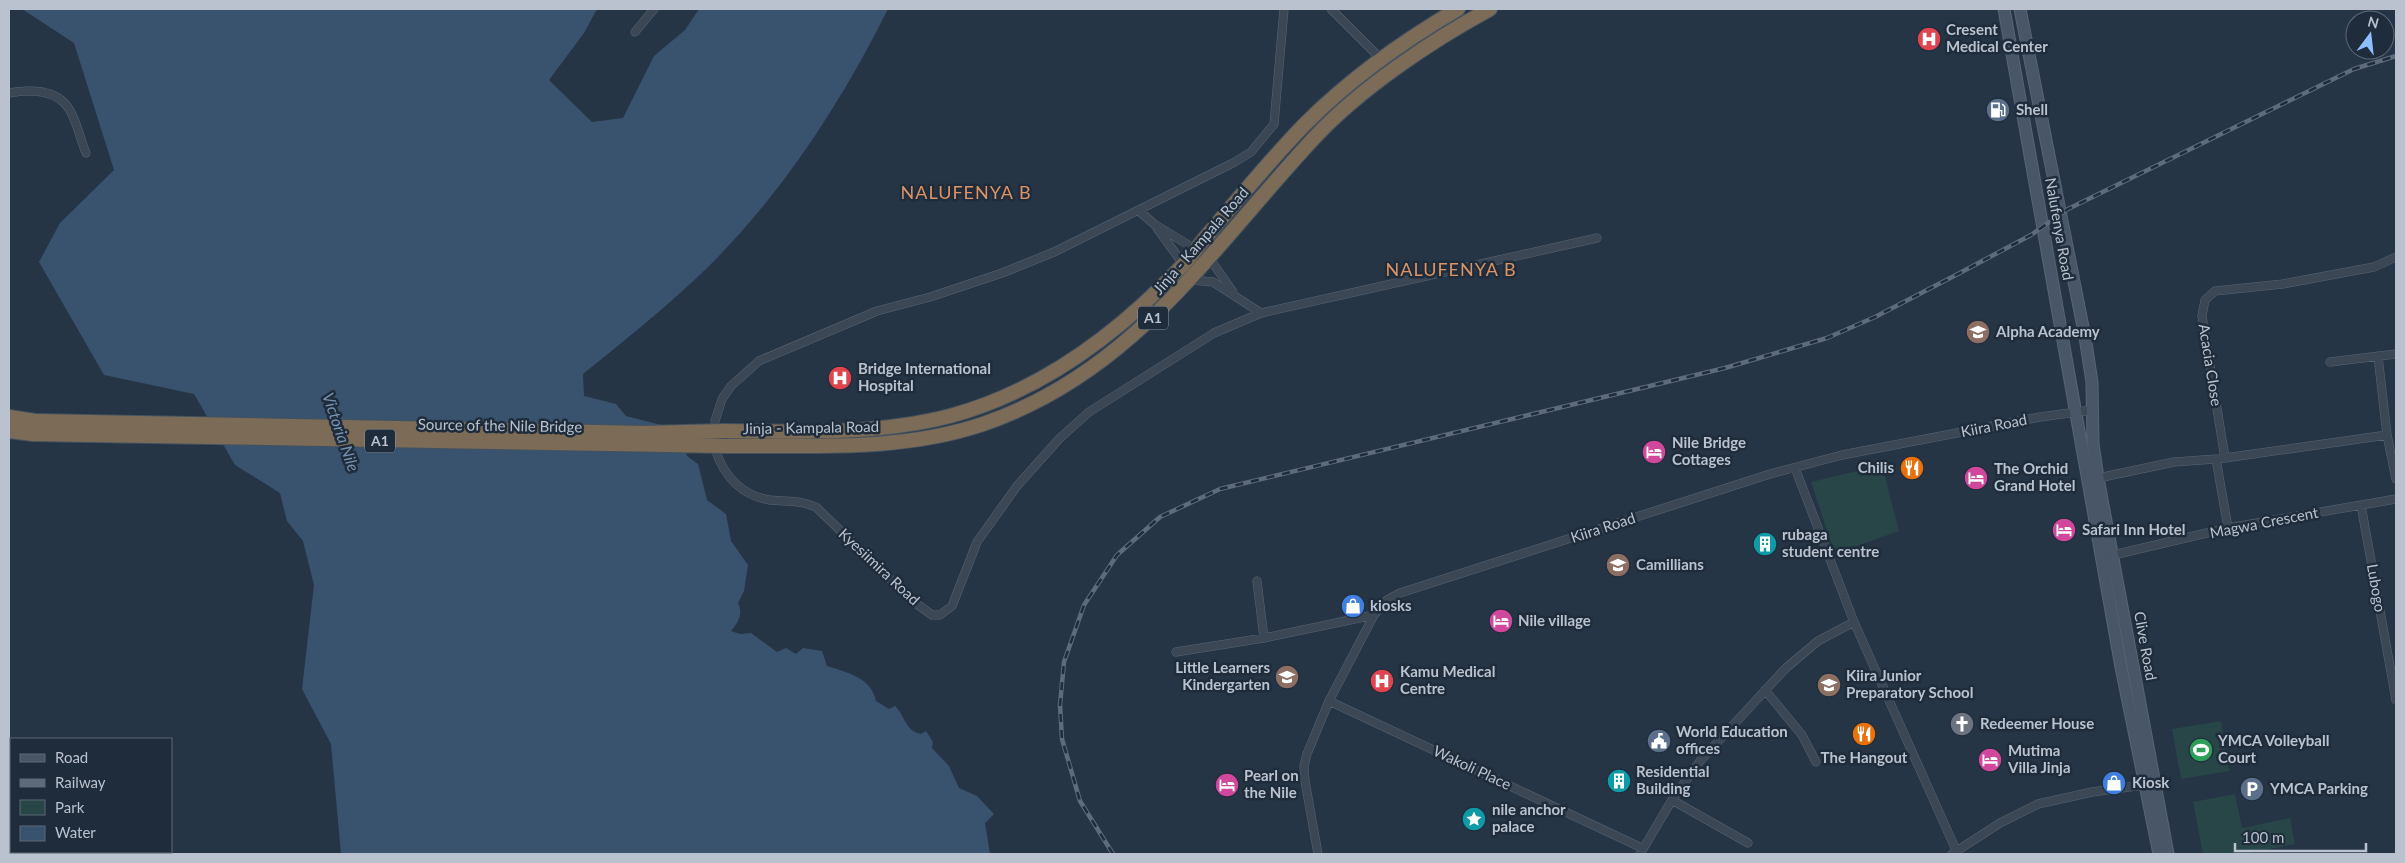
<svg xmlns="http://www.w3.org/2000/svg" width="2405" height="863" viewBox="0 0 2405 863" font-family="Lato,sans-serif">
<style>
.green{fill:#284547}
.water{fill:#39526e}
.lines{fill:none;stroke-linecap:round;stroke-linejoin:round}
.street-casing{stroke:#596572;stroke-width:9}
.secondary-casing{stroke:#596572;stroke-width:13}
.highway-casing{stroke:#455260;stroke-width:16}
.street{stroke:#3b4755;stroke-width:8}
.secondary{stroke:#485668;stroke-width:11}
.highway{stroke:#7c6c57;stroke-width:14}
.rail-casing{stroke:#5d6b7c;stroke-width:4.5}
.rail{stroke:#1f2c3b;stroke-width:2.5;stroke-dasharray:8;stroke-linecap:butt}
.highway-bridge-casing{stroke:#455260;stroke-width:16;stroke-linecap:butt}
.highway-bridge{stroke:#7c6c57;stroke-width:14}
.labels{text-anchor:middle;stroke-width:5;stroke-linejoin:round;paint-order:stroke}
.shield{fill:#1f2c3b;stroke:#8b95a2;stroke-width:1}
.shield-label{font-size:14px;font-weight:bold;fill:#b9c2ce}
.poi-label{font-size:15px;font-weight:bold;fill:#b9c2ce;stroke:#1f2c3b;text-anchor:start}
.street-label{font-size:15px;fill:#b9c2ce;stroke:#1f2c3b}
.water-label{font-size:16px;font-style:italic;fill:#7794b3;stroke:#1f2c3b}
.quarter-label{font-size:18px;letter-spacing:1px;fill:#dd9364;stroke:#1f2c3b}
</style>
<rect width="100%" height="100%" fill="#263546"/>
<!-- green -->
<path class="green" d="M1882,465L1899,531L1835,554L1811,482Z
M2221,721L2229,771L2181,779L2172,729Z
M2235,794L2242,828L2290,818L2295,844L2245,854H2203L2193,802Z"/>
<!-- water -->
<path class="water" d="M22,9H597L584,33L549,80L592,122L623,118L654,56L685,30L699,9H888C841,103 782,194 707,268C668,306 625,340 583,374L584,396L616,404L626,416L673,428L682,438L687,456L698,464L707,500L726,514L731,541L748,565L744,591L738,603C743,615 739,621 731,631L740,634L751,633L777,652L786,648L796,654L803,648L822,651L827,666C848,673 871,677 876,701L889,709L895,706C905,715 905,731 921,734L926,731L933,742L932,748L949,766L959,788L977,796L994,814L985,823L990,854H341L331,744L302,689L314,585L303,541L287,521L280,493L235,465L194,394L104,375L39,262L60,223L114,170L74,43Z"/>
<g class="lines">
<!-- street casing -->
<g class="street-casing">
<path id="street" d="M1331,9L1381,59
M635,32L654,9
M9,93C29,89 57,89 69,109C77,121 80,139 86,153
M1138,210L1154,224L1195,249
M1157,228L1183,264
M1210,259L1233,292
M1191,280L1213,282L1261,313
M2378,356L2387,435
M2330,362L2396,354
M715,421L722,399L731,386L759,361L877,311L930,297L1002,273L1054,252L1233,163L1251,152L1274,124L1284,9
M716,451C724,477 743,496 770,500C787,502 800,500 816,507L914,602L932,615H940L952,606L977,542L1017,486L1060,438L1089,412L1214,333L1261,313L1597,238
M2225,458L2387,435L2396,479
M1795,468L1854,622L1956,850
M2098,478L2174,462L2216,459
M2361,505L2396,700
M2228,528L2216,459L2225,458L2202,316L2205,300L2215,291L2283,284L2374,267L2396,257
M2109,556L2228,528L2396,499
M1257,581L1264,638
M1176,652L1264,638L1374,615
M1765,690L1802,735L1816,762
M1329,701L1642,848
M1672,800L1748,843
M1318,854L1305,781L1304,766L1307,754L1329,701L1374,615L1387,600L1400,593L1770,474L1842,455L2040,417L2092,410
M1640,854L1672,800L1700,761L1786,668L1818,641L1854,622
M1952,854L2000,823L2038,804L2092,792L2144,785"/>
</g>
<!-- secondary casing -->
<g class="secondary-casing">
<path id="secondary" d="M2004,9L2121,667L2159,854
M2020,9L2085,337L2092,382L2093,444L2098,478L2168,854"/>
</g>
<!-- highway casing -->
<g class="highway-casing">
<path id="highway" d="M9,417L35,421
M9,431L33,434
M725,431C800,432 876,435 950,416C1042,391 1119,333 1183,265C1193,254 1201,242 1211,231C1242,194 1272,158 1305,124C1350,79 1403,41 1458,9
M726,446C812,445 900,452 983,424C1135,372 1211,248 1315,137C1361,88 1431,41 1490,9"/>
</g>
<!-- street -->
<use href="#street" class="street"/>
<!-- secondary -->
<use href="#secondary" class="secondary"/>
<!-- highway -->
<use href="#highway" class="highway"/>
<!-- rail casing -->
<g class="rail-casing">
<path id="rail" d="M1113,854L1080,801L1062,739L1060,705L1064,662L1084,605L1117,555L1160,517L1220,489L1725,368L1827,338L1875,317L1956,275L2031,235L2068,209L2354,69L2396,56"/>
</g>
<!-- rail -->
<use href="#rail" class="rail"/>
<!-- highway-bridge casing -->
<g class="highway-bridge-casing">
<path id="highway-bridge" d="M35,421L644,433L725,431
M33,434L726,446"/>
</g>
<!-- highway-bridge -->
<use href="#highway-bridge" class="highway-bridge"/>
</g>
<!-- icons -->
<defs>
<g id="hospital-disc" transform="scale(1.25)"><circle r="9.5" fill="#e0444e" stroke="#1f2c3b"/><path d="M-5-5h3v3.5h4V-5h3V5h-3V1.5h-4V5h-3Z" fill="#fff"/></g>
<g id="fuel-disc" transform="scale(1.25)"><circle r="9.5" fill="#5c6f8a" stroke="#1f2c3b"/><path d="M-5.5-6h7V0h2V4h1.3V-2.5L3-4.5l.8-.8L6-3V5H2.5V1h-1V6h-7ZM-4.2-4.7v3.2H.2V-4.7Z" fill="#fff"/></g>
<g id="school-disc" transform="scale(1.25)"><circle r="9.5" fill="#8d6e63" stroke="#1f2c3b"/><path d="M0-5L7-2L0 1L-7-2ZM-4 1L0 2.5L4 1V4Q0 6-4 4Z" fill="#fff"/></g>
<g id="hotel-disc" transform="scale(1.25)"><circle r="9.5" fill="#d1479c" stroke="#1f2c3b"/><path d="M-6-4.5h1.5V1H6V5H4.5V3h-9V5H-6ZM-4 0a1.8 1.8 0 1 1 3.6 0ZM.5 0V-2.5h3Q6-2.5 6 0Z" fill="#fff"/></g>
<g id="restaurant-disc" transform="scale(1.25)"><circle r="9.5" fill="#e8710a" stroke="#1f2c3b"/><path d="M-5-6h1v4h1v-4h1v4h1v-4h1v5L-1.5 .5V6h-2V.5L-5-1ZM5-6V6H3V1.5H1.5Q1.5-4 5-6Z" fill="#fff"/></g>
<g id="building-disc" transform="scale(1.25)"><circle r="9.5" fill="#0f9aa8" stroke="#1f2c3b"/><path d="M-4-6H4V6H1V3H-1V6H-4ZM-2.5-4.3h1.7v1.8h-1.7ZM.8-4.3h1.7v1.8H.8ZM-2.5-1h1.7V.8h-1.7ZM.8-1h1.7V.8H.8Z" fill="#fff"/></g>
<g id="shop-disc" transform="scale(1.25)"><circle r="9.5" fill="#3f7fe0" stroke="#1f2c3b"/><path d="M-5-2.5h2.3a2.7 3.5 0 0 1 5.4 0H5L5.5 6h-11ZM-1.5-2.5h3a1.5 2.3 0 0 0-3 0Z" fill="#fff"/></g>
<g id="church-disc" transform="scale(1.25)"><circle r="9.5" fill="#6b7280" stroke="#1f2c3b"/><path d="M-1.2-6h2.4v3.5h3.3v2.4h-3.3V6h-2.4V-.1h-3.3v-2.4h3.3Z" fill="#fff"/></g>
<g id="civic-disc" transform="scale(1.25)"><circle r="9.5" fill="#5c6f8a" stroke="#1f2c3b"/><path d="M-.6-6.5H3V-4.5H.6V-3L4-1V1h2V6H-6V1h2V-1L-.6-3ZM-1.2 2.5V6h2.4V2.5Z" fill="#fff"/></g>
<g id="stadium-disc" transform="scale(1.25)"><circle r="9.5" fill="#2e9e5b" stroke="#1f2c3b"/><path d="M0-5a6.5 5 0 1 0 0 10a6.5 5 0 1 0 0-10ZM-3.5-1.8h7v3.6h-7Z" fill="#fff"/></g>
<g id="parking-disc" transform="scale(1.25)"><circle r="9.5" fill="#5c6f8a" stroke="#1f2c3b"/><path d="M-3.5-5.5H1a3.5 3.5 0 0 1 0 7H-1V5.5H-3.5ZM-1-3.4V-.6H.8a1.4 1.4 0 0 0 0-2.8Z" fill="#fff"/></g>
<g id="sight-disc" transform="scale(1.25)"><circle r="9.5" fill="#0f9aa8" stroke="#1f2c3b"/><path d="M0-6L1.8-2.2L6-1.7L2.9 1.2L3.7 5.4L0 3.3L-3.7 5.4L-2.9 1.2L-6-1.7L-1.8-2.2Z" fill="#fff"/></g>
</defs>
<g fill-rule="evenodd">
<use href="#hospital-disc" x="1929" y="39"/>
<use href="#fuel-disc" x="1998" y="110"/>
<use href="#school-disc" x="1978" y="332"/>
<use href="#hospital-disc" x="840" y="378"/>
<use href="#hotel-disc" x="1654" y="452"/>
<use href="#restaurant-disc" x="1912" y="468"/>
<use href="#hotel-disc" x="1976" y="478"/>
<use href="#hotel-disc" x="2064" y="530"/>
<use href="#building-disc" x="1765" y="544"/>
<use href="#school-disc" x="1618" y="565"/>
<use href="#shop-disc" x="1353" y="606"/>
<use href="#hotel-disc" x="1501" y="621"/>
<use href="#school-disc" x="1287" y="677"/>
<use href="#hospital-disc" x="1382" y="681"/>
<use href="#school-disc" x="1829" y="685"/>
<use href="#church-disc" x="1962" y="724"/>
<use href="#restaurant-disc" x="1864" y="734"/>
<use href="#civic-disc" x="1659" y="741"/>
<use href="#stadium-disc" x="2201" y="750"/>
<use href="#hotel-disc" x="1990" y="760"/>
<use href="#building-disc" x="1619" y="781"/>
<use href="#shop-disc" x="2114" y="783"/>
<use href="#hotel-disc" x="1227" y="785"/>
<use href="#parking-disc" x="2252" y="789"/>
<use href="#sight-disc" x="1474" y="819"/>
</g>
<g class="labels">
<!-- shield labels -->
<g class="shield">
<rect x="1138" y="306.5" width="30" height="23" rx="4"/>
<rect x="365" y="429.5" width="30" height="23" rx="4"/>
</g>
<g class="shield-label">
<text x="1153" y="323">A1</text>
<text x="380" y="446">A1</text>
</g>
<!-- poi labels -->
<g class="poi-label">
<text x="1946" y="35">Cresent<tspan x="1946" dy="17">Medical Center</tspan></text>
<text x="2016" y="115">Shell</text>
<text x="1996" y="337">Alpha Academy</text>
<text x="858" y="374">Bridge International<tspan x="858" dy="17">Hospital</tspan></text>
<text x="1672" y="448">Nile Bridge<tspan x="1672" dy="17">Cottages</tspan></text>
<text x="1894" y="473" text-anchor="end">Chilis</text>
<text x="1994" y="474">The Orchid<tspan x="1994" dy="17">Grand Hotel</tspan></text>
<text x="2082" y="535">Safari Inn Hotel</text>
<text x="1782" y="540">rubaga<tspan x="1782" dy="17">student centre</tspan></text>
<text x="1636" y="570">Camillians</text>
<text x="1370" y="611">kiosks</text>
<text x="1518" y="626">Nile village</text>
<text x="1270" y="673" text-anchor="end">Little Learners<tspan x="1270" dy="17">Kindergarten</tspan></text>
<text x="1400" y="677">Kamu Medical<tspan x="1400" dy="17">Centre</tspan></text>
<text x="1846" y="681">Kiira Junior<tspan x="1846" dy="17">Preparatory School</tspan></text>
<text x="1980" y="729">Redeemer House</text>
<text x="1676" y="737">World Education<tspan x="1676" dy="17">offices</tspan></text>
<text x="2218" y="746">YMCA Volleyball<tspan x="2218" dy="17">Court</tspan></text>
<text x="2008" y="756">Mutima<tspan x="2008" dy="17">Villa Jinja</tspan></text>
<text x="1864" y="763" text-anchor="middle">The Hangout</text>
<text x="1636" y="777">Residential<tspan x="1636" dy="17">Building</tspan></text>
<text x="1244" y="781">Pearl on<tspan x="1244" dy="17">the Nile</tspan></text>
<text x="2132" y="788">Kiosk</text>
<text x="2270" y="794">YMCA Parking</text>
<text x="1492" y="815">nile anchor<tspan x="1492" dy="17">palace</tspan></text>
</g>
<!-- street labels -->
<g class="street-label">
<text transform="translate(2059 229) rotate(80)" y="5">Nalufenya Road</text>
<text transform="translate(1201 241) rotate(-49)" y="5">Jinja - Kampala Road</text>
<text transform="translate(2210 365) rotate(81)" y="5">Acacia Close</text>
<text transform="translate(500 426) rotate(1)" y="5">Source of the Nile Bridge</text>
<text transform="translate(1994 426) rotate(-11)" y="5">Kiira Road</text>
<text transform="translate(811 428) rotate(-1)" y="5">Jinja - Kampala Road</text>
<text transform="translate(2264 523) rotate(-11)" y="5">Magwa Crescent</text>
<text transform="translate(1603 528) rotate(-18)" y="5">Kiira Road</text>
<text transform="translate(879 567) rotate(43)" y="5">Kyesiimira Road</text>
<text transform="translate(2376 588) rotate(80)" y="5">Lubogo</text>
<text transform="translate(2145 646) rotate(80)" y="5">Clive Road</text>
<text transform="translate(1472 768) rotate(25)" y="5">Wakoli Place</text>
</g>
<!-- water labels -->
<g class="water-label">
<text transform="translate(341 432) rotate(71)" y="6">Victoria Nile</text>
</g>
<!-- quarter labels -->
<g class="quarter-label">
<text x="966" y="199">NALUFENYA B</text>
<text x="1451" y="276">NALUFENYA B</text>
</g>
</g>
<!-- border -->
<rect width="2405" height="863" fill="none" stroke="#b9c2ce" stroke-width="20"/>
<!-- legend -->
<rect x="10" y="738" width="162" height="115" fill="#1f2c3b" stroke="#5d6876"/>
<rect x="20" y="754" width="25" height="8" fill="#485668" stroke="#5d6876"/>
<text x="55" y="763" font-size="15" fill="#b9c2ce">Road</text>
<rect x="20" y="779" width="25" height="8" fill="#5d6b7c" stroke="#5d6876"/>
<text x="55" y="788" font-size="15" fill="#b9c2ce">Railway</text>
<rect x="20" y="800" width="25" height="15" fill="#284547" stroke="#5d6876"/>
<text x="55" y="813" font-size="15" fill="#b9c2ce">Park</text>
<rect x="20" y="826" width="25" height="15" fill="#39526e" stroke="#5d6876"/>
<text x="55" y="838" font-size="15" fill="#b9c2ce">Water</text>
<!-- north arrow -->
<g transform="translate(2370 35) rotate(15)"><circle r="24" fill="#1f2c3b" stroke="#5d6876"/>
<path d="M0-4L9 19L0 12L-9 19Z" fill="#8dbffe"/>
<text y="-8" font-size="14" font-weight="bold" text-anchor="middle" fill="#b9c2ce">N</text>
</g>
<!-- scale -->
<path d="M2235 843v8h131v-8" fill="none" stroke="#b9c2ce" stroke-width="2.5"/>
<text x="2242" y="843" font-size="15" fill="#b9c2ce" stroke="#1f2c3b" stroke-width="4" paint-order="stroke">100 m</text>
</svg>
